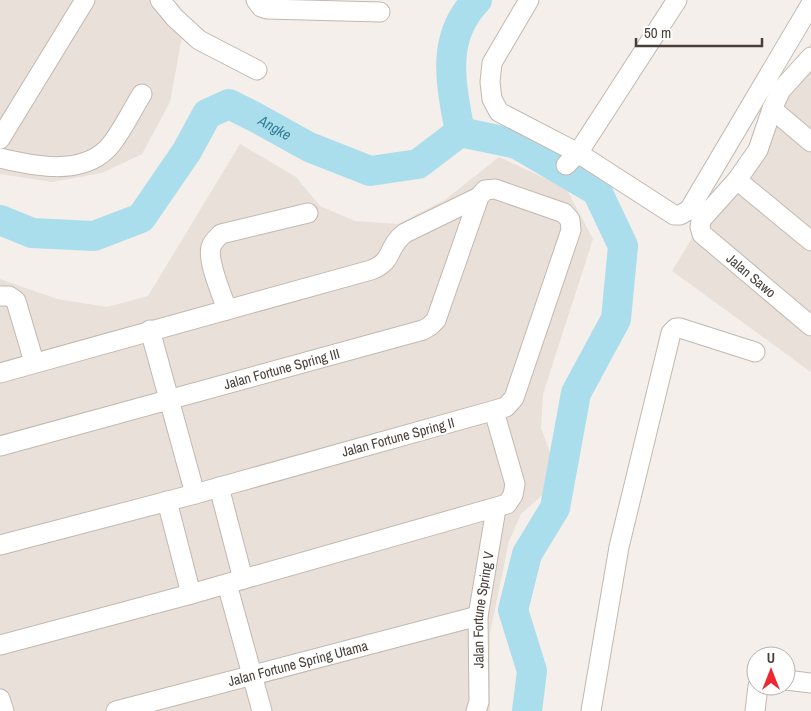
<svg xmlns="http://www.w3.org/2000/svg" width="811" height="711" viewBox="0 0 811 711" font-family="'Archivo Narrow',sans-serif">
<style>
.residential{fill:#e8e0d9}
.lines{fill:none;stroke-linecap:round;stroke-linejoin:round}
.river{stroke:#abdeec;stroke-width:30}
.minor-casing{stroke:#c2b8b0;stroke-width:21}
.minor{stroke:#fff;stroke-width:19}
.labels{text-anchor:middle;stroke-width:4.5;stroke-linejoin:round;paint-order:stroke}
.street-label{font-size:14px;fill:#483f39;stroke:#fff}
.water-label{font-size:15px;font-style:italic;fill:#327f96;stroke:#fff}
</style>
<rect width="100%" height="100%" fill="#f4efea"/>
<!-- residential -->
<path class="residential" d="M0,0H157L183,31L170,102L142,154L102,173L52,182L0,174Z
M811,43V372L672,271Z
M240,144L296,177L320,206L355,221L398,224L445,200L499,157L566,188L593,239L543,394L541,428L556,469L549,489L521,514L509,541L490,633V711H0V279L57,299L107,307L148,296Z"/>
<g class="lines">
<!-- river -->
<g class="river">
<path d="M460,132L517,144L597,191L623,246L616,319L576,393L555,508L527,554L513,610L532,671L527,711"/>
<path id="s1" d="M0,220L32,233L94,236L141,218L187,151L207,114L229,104L255,117L309,147L370,171L418,164L460,132C451,84 440,38 477,0"/>
</g>
<!-- minor casing -->
<g class="minor-casing">
<g id="minor">
<path d="M160,0L175,18L199,40L257,70"/>
<path d="M256,0L261,7L267,9L380,12"/>
<path d="M529,0L492,63L490,82L492,99L499,112L578,153L674,215H680L689,210L811,4"/>
<path id="s2" d="M811,57L781,90L772,109L758,150L737,180L701,220L700,227L702,234L811,326"/>
<path d="M772,109L811,142"/>
<path d="M0,139L85,0"/>
<path d="M0,158C33,166 80,176 107,149C118,139 133,108 142,94"/>
<path d="M566,165L578,153L677,0"/>
<path d="M737,180L811,241"/>
<path d="M0,296H9L16,301L34,362"/>
<path d="M227,310C222,294 207,262 211,247C213,241 217,238 221,234L308,213"/>
<path d="M150,330L195,494"/>
<path d="M0,373L371,270C395,261 386,247 405,233L479,197"/>
<path id="s3" d="M0,446L423,330L430,326L436,320L479,197L485,190L495,189L564,213L570,220L571,230L514,398L506,407L195,494L0,545"/>
<path d="M219,487L243,579"/>
<path d="M167,501L191,594"/>
<path d="M227,584L262,711"/>
<path d="M0,645L191,594L507,504L513,495L515,484L494,411"/>
<path d="M786,680L811,683"/>
<path d="M0,699L4,711"/>
<path id="s4" d="M116,711L478,616"/>
<path id="s5" d="M476,711L479,702L478,616L496,509"/>
<path d="M591,711L619,547L671,333L676,328H680L755,352"/>
<path d="M755,711L758,686"/>
</g>
</g>
<!-- minor -->
<use href="#minor" class="minor"/>
</g>
<g class="labels">
<!-- street labels -->
<g class="street-label">
<text dy="5" stroke="none"><textPath href="#s2" startOffset="278">Jalan Sawo</textPath></text>
<text dy="5" stroke="none"><textPath href="#s3" startOffset="292">Jalan Fortune Spring III</textPath></text>
<text transform="translate(398 437) rotate(-15)" y="5">Jalan Fortune Spring II</text>
<text dy="5" stroke="none"><textPath href="#s5" startOffset="102">Jalan Fortune Spring V</textPath></text>
<text dy="5" stroke="none"><textPath href="#s4" startOffset="188">Jalan Fortune Spring Utama</textPath></text>
</g>
<!-- water labels -->
<g class="water-label">
<text dy="5" stroke="none"><textPath href="#s1" startOffset="346">Angke</textPath></text>
</g>
</g>
<!-- north arrow -->
<g transform="translate(771 671)"><circle r="24" fill="#ffffff" stroke="#b6b2b0"/>
<path d="M0-4L9 19L0 12L-9 19Z" fill="#ec2931"/>
<text y="-8" font-size="14" font-weight="bold" text-anchor="middle" fill="#483f39">U</text>
</g>
<!-- scale -->
<path d="M636 38v8h126v-8" fill="none" stroke="#483f39" stroke-width="2.5"/>
<text x="644" y="38" font-size="15" fill="#483f39" stroke="#ffffff" stroke-width="4" paint-order="stroke">50 m</text>
</svg>
